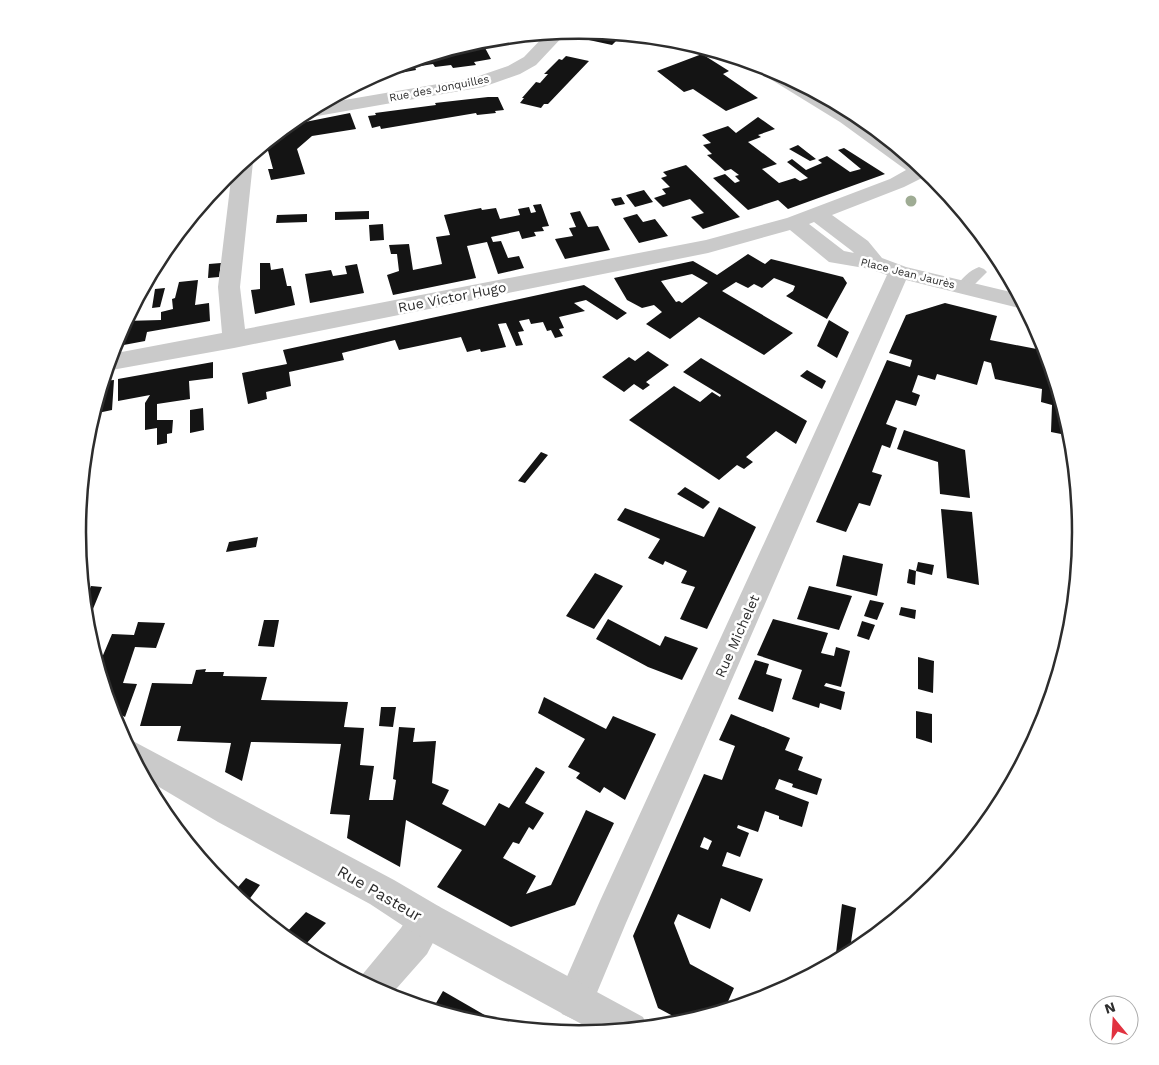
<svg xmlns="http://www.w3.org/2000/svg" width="1159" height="1065" viewBox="0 0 1159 1065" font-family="'Work Sans',sans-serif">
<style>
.building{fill:#141414;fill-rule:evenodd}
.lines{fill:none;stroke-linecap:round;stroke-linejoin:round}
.service{fill:#cacaca;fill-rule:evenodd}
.minor{fill:#cacaca;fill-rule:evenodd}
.tertiary{fill:#cacaca;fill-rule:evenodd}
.tree{fill:#9fac94}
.labels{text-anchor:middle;stroke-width:5;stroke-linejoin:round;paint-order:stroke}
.far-street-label{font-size:11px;fill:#2d2d2d;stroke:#fff}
.street-label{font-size:14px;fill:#2d2d2d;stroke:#fff}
.near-street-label{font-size:16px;fill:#2d2d2d;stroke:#fff}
.rim{fill:none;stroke:#2d2d2d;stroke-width:2.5}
</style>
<rect width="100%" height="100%" fill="#fff"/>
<!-- building -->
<path class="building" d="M583,30L616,34H623L612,45L575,37Z
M625,35L639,36L659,38L655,43Z
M484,46L491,59L474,62L476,65L453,68L451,65L435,67L433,64L415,67L416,70L395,74L393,70L382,71L435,54Z
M702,54L729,71L723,74L758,98L726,111L693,89L684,92L657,71Z
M566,56L589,61L548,104H544L541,108L520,103L524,98H522L536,82L540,83L548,74H544L559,59L562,60Z
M488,97H498L504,110L495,111L496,113L477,115L476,113L381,129L380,126L372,128L368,116L376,115L375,113L436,105L435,103Z
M350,113L356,129L312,136L297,149L305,174L271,180L268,169H273L267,147L274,141L272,140L295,124Z
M758,117L775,129L758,135L761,137L748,142L777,164L762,169L779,183L795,178L800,181L808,178L787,162L792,159L806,170L822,163L818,160L827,156L850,172L861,169L838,150L844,148L885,174L788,209L778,200L748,210L713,178L725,174L735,183L740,181L735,176L739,175L731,169L725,171L707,155L712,154L703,145L711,143L702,135L728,126L736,133Z
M798,145L816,159L810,161L789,149Z
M686,165L740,217L703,229L691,217L704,213L690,199L663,207L654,198L666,194L662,189L670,187L661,178L667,176L663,172Z
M644,190L653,202L635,207L626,195Z
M621,197L625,204L615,206L611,199Z
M541,204L549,226L542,227L544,231L534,232L536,236L522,239L519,231L491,237L493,242L501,241L508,258L519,256L524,268L498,274L487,242L467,246L476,278L393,295L387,275L399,271L397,254H391L389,245L409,244L413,270L442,264L436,237L450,235L444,215L481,208L482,210L496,208L500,219L520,215L518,209L529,207L531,213L536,212L533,205Z
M369,211V219L335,220V212Z
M580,211L588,227L598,226L610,250L565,259L555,239L573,236L569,228L576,227L570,213Z
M307,214V222L276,223L277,215Z
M637,214L643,222L655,219L668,236L639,243L623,218Z
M383,224L384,240L370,241L369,225Z
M748,254L765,264L771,259L843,277L847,283L827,319L786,296L793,291L795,286L774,278L762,288L754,284L748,288L736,282L722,291L793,333L764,355L699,317L670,339L646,324L662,312L654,305L642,308L627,300L614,278L693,261L717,275ZM692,274L708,283L682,303L679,301L676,302L661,281Z
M221,263L219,277L208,278L209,264Z
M260,263H270L271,270L283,268L287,286H291L295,305L255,314L251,290L260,289Z
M357,264L364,293L310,303L305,274L331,270L333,276L347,274L345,266Z
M198,280L195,305L209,303L210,321L147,332L145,341L113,347L125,321L161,320V312L173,309L172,299L175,298L179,282Z
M584,285L627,313L617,320L586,300L574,303L585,311L559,317L564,328L559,329L563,336L555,338L551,330L547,331L543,322L531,324L529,319L519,321L524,331L518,332L523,345L516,346L506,323L498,324L506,347L481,352L480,349L467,352L461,337L399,350L395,340L342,353L344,360L289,372L291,386L266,392L267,399L248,404L242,373L287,364L283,350Z
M165,288L160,307L152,308L155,289Z
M945,303L997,316L990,340L1047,351L1069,423L1061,422V434L1051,432L1052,405L1041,402L1042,389L995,379L991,363L984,361L977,385L937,374L935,380L918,375L912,392L920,395L916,406L896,400L886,424L897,428L890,448L882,445L872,472L882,475L870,506L859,503L846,532L816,522L887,360L910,367L912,360L889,353L906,315Z
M829,320L849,332L837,358L817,346Z
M648,351L669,365L646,382L650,385L643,390L634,384L624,392L602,377L629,357L635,361Z
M701,358L807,421L796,444L776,431L746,457L753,462L744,469L737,465L719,480L629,420L674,386L700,402L712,392L720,397L721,395L683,372Z
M213,362V378L189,381L190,399L157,404V420H173L172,433L167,434V443L157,445V428L145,430V403L150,395L118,401V379Z
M807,370L826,381L822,389L800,376Z
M114,380L112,410L93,414L103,381Z
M203,408L204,430L190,433V410Z
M904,430L965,450L970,498L940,494L938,462L897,449Z
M541,452L548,455L525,483L518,481Z
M685,487L710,502L703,509L677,494Z
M719,507L756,527L707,629L680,619L695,587L681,583L687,571L665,561L663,565L648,558L660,539L617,520L625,508L704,537Z
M941,509L972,512L979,585L947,578Z
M258,537L256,547L226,552L229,542Z
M843,555L883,564L877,596L836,586Z
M918,562L934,565L932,575L916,571Z
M909,569L916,571L915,585L907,583Z
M595,573L623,586L594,629L566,616Z
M91,586L102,587L86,626L84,604Z
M809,586L852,596L839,630L797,619Z
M870,600L884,603L877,620L864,616Z
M901,607L916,610L915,619L899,615Z
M608,619L660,646L665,636L698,648L682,680L648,667L596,639Z
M773,619L828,633L821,653L834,656L836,647L850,651L841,687L826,683L824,686L845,692L841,710L820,703L819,708L792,699L802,670L757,655Z
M264,620H279L274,647L258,646Z
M862,621L875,625L869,640L857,636Z
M138,622L165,623L156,648L135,647L123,683L137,684L125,717L110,709L98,667L112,634L134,635Z
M918,657L934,661L933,693L918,689Z
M755,660L769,664L766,674L782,679L773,712L738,699Z
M206,669L205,672H224L223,676L267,677L261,700L348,702L344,727L364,728L360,765L374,766L369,800H393L396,780L393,779L399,727L415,728L413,742L436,741L432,783L449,790L442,804L485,826L499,803L509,808L536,767L545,772L525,803L544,813L533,830L529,827L519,844L513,842L503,858L536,876L526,894L551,885L586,810L614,823L575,905L511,927L437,887L462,850L406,820L400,867L347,838L350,815L330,814L341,744L251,742L242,781L225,772L231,743L177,741L181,726H140L152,683L192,684L196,670Z
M544,697L606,729L613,716L656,734L625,800L604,787L600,793L576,778L580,773L568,767L585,739L538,713Z
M381,707H396L393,727L379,726Z
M916,711L932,714V743L916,738Z
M731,714L790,738L785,750L803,757L798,770L822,779L817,795L792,787L793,784L779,779L775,789L809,802L802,827L779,819V816L765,811L758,832L738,825L737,828L749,833L740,857L727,852L722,866L763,879L750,912L721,898L710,929L678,914L674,923L690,964L734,988L726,1006L731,1009L686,1023L658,1008L633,936L704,774L722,780L735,746L719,740ZM704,837L712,841L708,850L700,847Z
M246,878L260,885L245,905L232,894Z
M842,904L856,908L849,956L846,957L836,953Z
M306,912L326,923L300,950L283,936Z
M792,977L803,980L791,987Z
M443,991L502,1025L501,1027L481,1025L432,1010Z"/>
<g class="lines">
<!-- service -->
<path class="service" d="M539,34L553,37L555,40L549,44L522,36Z
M919,166L935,177L943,187H935L914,173L912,170L914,167Z
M979,267L984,269L987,272L969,290H959L956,287C961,279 970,270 979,267Z"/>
<!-- minor -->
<path class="minor" d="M567,32L536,65L520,74L483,87L306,118L299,116L321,104L473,78L508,66L524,57L547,33Z
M753,62C820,83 877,130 930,174L904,187L832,215L868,241L882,258L906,267L1019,294L1027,308L1023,309L906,280L626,923L588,1014L575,1020L562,1014L556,1001L562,988L600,901L887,275L870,269L829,262L790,230L708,253L234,348L106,371L111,354L222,333L218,287L232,171L248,157L253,162L240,287L245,329L706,240L787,218L890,179L906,170L840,122L754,69L751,65ZM814,222L852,251L854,253L844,251L809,224Z
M427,902L440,907L445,920L427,954L389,997L357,981L401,928L414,907Z"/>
<!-- tertiary -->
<path class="tertiary" d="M131,740L394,880L440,907L643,1017L648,1028L598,1033L414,933L370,904L218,822L144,778L124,742Z"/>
</g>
<!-- trees -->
<circle class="tree" cx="911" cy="201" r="5.5"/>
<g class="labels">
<!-- far-street labels -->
<g class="far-street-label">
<text transform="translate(439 88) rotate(-11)" y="4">Rue des Jonquilles</text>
<text transform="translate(908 273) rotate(14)" y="4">Place Jean Jaurès</text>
</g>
<!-- street labels -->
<g class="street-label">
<text transform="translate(452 297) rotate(-11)" y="5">Rue Victor Hugo</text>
<text transform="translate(737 636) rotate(-66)" y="5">Rue Michelet</text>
</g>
<!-- near-street labels -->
<g class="near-street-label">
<text transform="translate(380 893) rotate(30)" y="6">Rue Pasteur</text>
</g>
</g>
<!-- crop -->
<path d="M0 0H1159V1065H0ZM86 532a493 493 0 1 1 986 0a493 493 0 1 1-986 0Z" fill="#fff" fill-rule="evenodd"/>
<path class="rim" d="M86 532a493 493 0 1 1 986 0a493 493 0 1 1-986 0Z"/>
<!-- north arrow -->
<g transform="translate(1114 1020) rotate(342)"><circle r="24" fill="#ffffff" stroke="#ababab"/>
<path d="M0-4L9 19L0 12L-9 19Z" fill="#e13240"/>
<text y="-8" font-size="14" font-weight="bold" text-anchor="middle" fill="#2d2d2d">N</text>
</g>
</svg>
